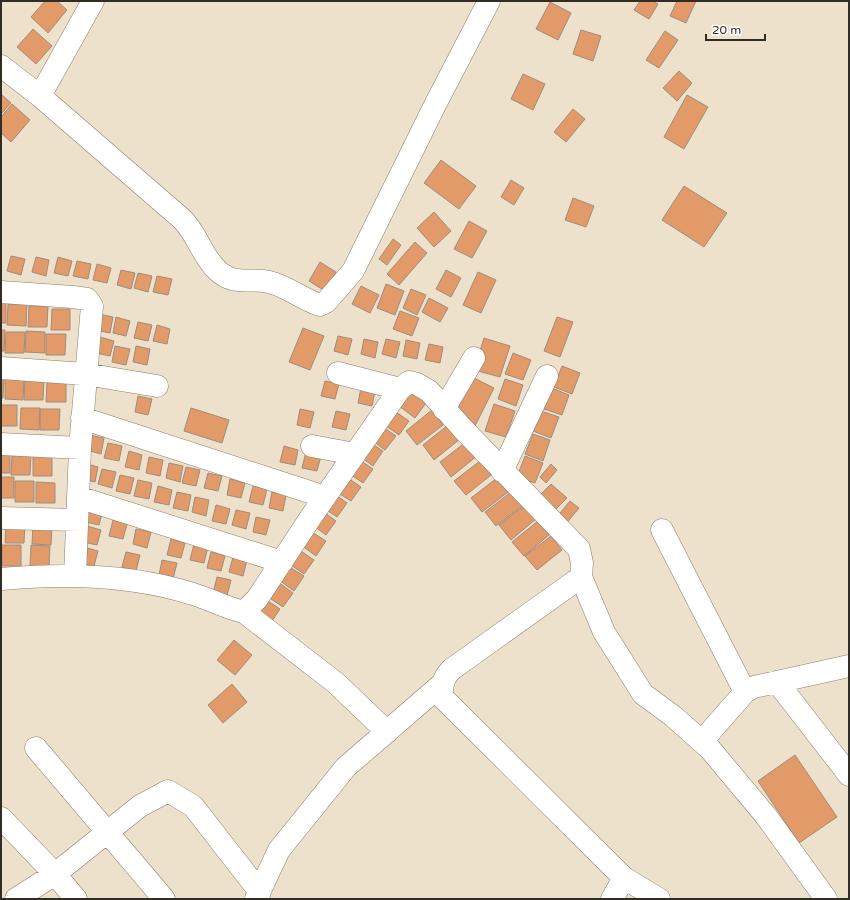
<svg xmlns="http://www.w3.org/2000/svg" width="850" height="900" viewBox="0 0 850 900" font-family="'Varela Round',sans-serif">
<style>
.building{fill:#e19a68;stroke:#a08c7f}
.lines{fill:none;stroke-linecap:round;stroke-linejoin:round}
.minor-casing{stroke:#897e6b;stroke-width:23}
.minor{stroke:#fff;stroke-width:22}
</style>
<rect width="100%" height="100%" fill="#ede1cc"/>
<!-- building -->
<path class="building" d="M45,1H57L67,10L48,33L31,17Z
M640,1H652L658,4L649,19L634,10Z
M677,1H696L686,23L670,16Z
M550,2L571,13L558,40L536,29Z
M33,29L52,46L36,64L17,47Z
M581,30L601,36L593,61L573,54Z
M665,31L678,40L659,68L646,60Z
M679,71L692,83L677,101L663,88Z
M523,74L545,84L533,110L511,99Z
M1,94L11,103L1,114Z
M687,95L708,107L684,149L664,137Z
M12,104L30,120L11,142L1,133V117Z
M573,109L585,119L566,142L554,132Z
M441,160L476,186L459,209L424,183Z
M511,180L524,188L514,205L501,197Z
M684,186L727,213L704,247L662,220Z
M573,198L594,206L586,227L565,220Z
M434,212L451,231L434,247L417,228Z
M469,221L487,231L472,258L454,249Z
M393,239L401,245L387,265L379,259Z
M415,242L427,253L399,285L387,274Z
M11,256L25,259L21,275L7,271Z
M36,257L49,260L46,276L32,272Z
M58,257L72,261L68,276L54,273Z
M77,261L91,264L88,279L73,276Z
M320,262L336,272L325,291L309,281Z
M97,264L111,268L107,283L93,280Z
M121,270L135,273L131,289L117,285Z
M446,270L461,278L451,297L436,289Z
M478,272L496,280L481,313L463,305Z
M138,273L152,276L148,292L134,288Z
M157,276L172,279L168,295L153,292Z
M386,284L404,291L395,315L377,308Z
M361,286L379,295L370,313L352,304Z
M411,289L426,295L417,315L403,308Z
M429,298L448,308L440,322L422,312Z
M1,302H6V323H1Z
M8,304H27L26,326L7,325Z
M29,306H48L47,327H28Z
M52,309H70V330H51Z
M400,311L419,318L412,336L393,329Z
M99,314L113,317L110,333L95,330Z
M116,317L130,321L126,336L113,333Z
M557,317L573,322L560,357L544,351Z
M138,322L152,325L148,341L134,338Z
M157,325L170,329L167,344L153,341Z
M303,328L324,336L310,370L289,362Z
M1,330H5L4,351H1Z
M26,331L45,332V353L25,352Z
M6,332H25L24,353H5Z
M46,334H66L65,355H46Z
M338,336L352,339L348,355L334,351Z
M100,337L114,341L110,356L96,353Z
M484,338L510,346L500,377L474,370Z
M364,339L378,342L375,358L361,354Z
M386,339L400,342L396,358L382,354Z
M406,340L420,343L417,359L403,356Z
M429,344L443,347L440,363L425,360Z
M115,346L130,349L126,365L112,362Z
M136,346L150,349L147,365L133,362Z
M513,353L531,360L523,380L505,374Z
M562,366L580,373L572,394L554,387Z
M1,377H4L3,398H1Z
M472,377L494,388L474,428L451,417Z
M5,378L24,379L23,400L5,399Z
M25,379H44L43,400H24Z
M505,379L523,385L516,406L498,399Z
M47,381L66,382V402H46Z
M325,381L339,384L335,399L321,396Z
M407,386L428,400L415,418L395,403Z
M361,388L375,391L372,406L358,403Z
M552,388L569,395L562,415L544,409Z
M138,396L152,399L148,415L135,412Z
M494,404L515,411L506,437L485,431Z
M1,405H17V426H1Z
M21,408H40L39,430L20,429Z
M191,408L229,420L222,443L184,431Z
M40,409H60L59,430H40Z
M300,409L314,412L310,428L297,425Z
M393,410L409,421L399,435L383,424Z
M432,410L443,425L417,445L406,431Z
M336,411L350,414L346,430L332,427Z
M541,411L559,417L551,438L533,431Z
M380,425L396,436L385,450L370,439Z
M448,425L460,439L434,460L423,445Z
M533,434L550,440L543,461L525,454Z
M90,435L104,438L101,454L86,450Z
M368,441L383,451L373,466L358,455Z
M466,442L477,456L451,477L440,462Z
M108,443L122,446L119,461L104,458Z
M284,446L298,450L295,465L280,462Z
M129,451L142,455L139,470L125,467Z
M1,452H10V473H1Z
M306,452L321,456L317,471L302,468Z
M12,454L31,455L30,475H11Z
M33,455H52V476H33Z
M525,456L543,463L535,483L517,477Z
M149,457L163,460L160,476L146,473Z
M357,458L373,469L363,483L347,472Z
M480,461L491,475L466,495L454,481Z
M84,463L98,467L95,482L81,479Z
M169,463L183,466L180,482L166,478Z
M551,464L557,470L546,483L540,477Z
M186,467L200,470L196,486L182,483Z
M102,469L116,472L112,488L98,484Z
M208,473L222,476L218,491L204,488Z
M120,475L134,478L130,494L116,491Z
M345,476L361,487L351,501L335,491Z
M1,477H14V498H1Z
M497,478L508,492L482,512L471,498Z
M230,479L245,483L241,498L227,495Z
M138,480L152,483L149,499L134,496Z
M15,481H34V502H15Z
M36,482L55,483V503H36Z
M551,484L567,498L550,515L535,500Z
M158,486L172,490L169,505L154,502Z
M253,486L267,489L263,505L249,502Z
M177,492L191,495L188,511L173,508Z
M272,492L286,495L283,511L269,508Z
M332,492L347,503L337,517L322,507Z
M511,492L522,506L496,526L485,512Z
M195,497L209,500L206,516L192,512Z
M570,501L579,508L565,525L556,518Z
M216,505L230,509L226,524L212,521Z
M525,505L536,519L511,540L499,525Z
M89,506L103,510L99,525L85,522Z
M236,510L250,513L246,529L232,525Z
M321,510L336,521L326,535L311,524Z
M256,517L270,520L266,535L253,532Z
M113,520L127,524L123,539L109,536Z
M538,521L549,535L524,556L512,542Z
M6,522H25L24,543H5Z
M33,523L52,524L51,545L32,544Z
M87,526L101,530L97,545L83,542Z
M136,529L151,532L147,548L133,544Z
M310,531L326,541L316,556L301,545Z
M551,536L562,550L537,570L525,556Z
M171,539L185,543L181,558L167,555Z
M194,544L208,547L204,563L190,560Z
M2,545H21V566H2Z
M31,545L50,546L49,567L30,566Z
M84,547L98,551L94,566L80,563Z
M298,549L314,560L304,574L288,563Z
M126,552L140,555L136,571L122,567Z
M211,552L225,556L221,571L207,568Z
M233,557L247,560L243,576L229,572Z
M162,560L177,563L173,579L159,575Z
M288,566L304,576L294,591L279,580Z
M217,577L231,580L227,596L213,593Z
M278,582L293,593L283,607L268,597Z
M265,599L280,609L270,624L255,613Z
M234,640L252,655L235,675L217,660Z
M232,684L247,702L223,723L208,705Z
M795,755L837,817L799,843L758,781Z"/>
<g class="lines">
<!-- minor casing -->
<g class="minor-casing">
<path id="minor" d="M93,1L40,96L182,219C198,235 202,256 217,270C235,287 249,277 269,282C287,286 303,300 320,305L326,302L353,271L435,105L489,1
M1,66L40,96
M1,292L73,297L87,299L92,306L80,448L75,576
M1,368L85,374L157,386
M338,373L400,389
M444,409L474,358
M82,418L325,497
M1,444L80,448
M312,446L355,454
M502,471L547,376
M78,497L282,562
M1,518L77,520
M662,530L745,692
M581,577L452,669C443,678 442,684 442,697L624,878L659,899
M1,579C65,573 131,574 193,594C210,599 226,608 244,612L257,599L311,517L400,389L409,382L417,384L429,391L463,429L579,549L582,563L581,577L604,632L643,694L673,716L710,749L766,816L826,899
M244,612L336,683L387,732
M777,682L849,775
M702,741L745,692L754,687L849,666
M36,748L164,899
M1,818L55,874L140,806L168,791L193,806L260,892
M16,899L55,874L76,899
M256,899L279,850L346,767L442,684
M612,899L624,878"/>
</g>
<!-- minor -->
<use href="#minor" class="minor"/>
</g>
<!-- border -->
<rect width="850" height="900" fill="none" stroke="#312c24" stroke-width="4"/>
<!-- scale -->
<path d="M706 34v6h59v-6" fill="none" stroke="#312c24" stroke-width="2"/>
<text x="712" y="34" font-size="12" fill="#312c24" stroke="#ffffff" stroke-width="3" paint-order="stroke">20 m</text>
</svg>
